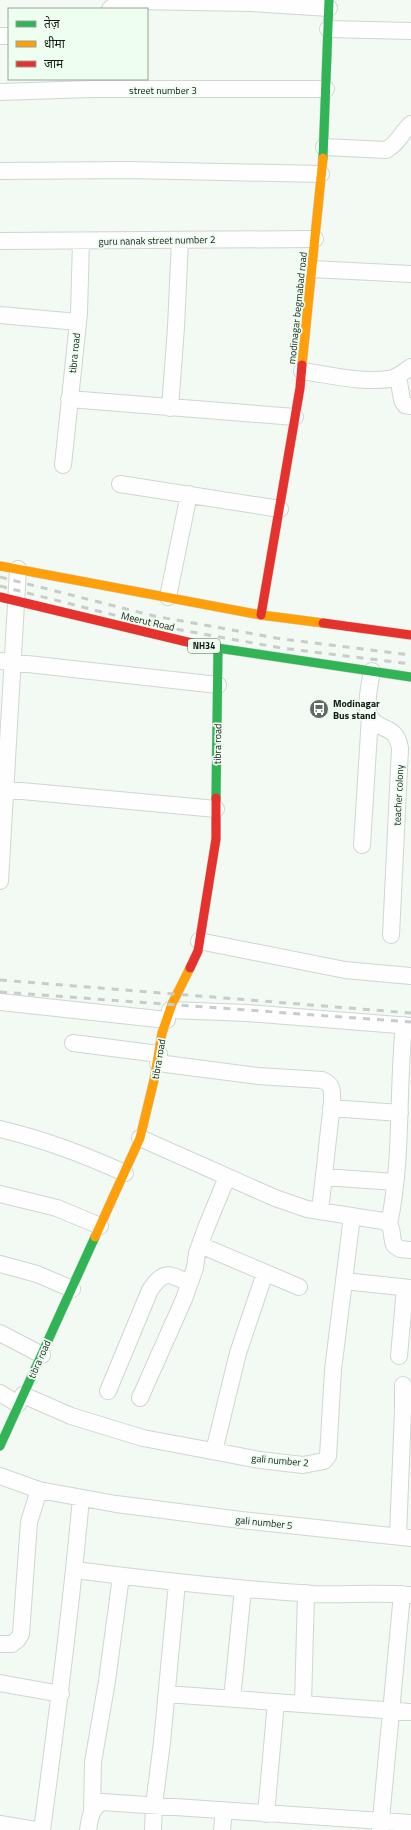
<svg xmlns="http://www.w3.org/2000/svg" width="411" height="1830" viewBox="0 0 411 1830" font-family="'Titillium Web','Noto Sans Devanagari',sans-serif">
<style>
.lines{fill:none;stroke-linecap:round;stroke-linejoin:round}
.street-casing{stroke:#d0d6d1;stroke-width:18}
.fast-casing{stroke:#d0d6d1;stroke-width:10}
.slow-casing{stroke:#d0d6d1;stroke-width:10}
.jam-casing{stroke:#d0d6d1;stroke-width:10}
.street{stroke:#fdfefd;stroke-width:16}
.fast{stroke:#30b455;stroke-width:9}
.slow{stroke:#ff9f0a;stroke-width:9}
.jam{stroke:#e5322d;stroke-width:9}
.rail{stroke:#c9ccca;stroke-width:3;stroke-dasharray:7 7;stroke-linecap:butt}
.labels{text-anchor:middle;stroke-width:3.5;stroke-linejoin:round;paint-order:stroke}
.shield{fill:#eefef1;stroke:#555e57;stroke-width:1}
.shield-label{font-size:9px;font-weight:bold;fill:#141a15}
.street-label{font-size:10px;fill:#141a15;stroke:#eefef1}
.poi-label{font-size:10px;font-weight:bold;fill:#141a15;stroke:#eefef1;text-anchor:start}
</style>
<rect width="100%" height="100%" fill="#f2faf3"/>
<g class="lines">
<!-- street casing -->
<g class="street-casing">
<path id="street" d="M110,9L117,3L134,1L252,3L329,8
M328,29L411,31
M0,36H9
M0,92L91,89H326
M324,147L386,150C398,144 401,133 411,124
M0,171L130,170L321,174
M0,241L315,239
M312,269L411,274
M0,315L78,322
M302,371C330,375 361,383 389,379C398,378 404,371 411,367
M398,376L402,400L405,405L411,406
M69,399L295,417
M170,408L176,327L180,240
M63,465L79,313L81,241
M120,484L280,509
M168,597L189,494
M0,661L218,685
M372,671C370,682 365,706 369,715C378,733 396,723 400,748L391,935
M0,789L216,809
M362,845L370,716
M0,881L18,569
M199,941L345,970L411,976
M0,1002L167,1020
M170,1010L247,1013L411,1026
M73,1043L159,1054
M158,1063L258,1076L322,1080C334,1085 332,1091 332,1103L320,1211
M331,1108L400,1113
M0,1129C46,1140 82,1154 125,1173
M140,1138L275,1198L307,1209L383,1221C395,1226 390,1234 394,1245L400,1249L411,1250
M324,1177L395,1182
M0,1194L57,1208L100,1226
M389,1224C403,1158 397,1091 404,1025
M200,1245L299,1287
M0,1264L37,1274L72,1289
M344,1281L411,1288
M0,1333L42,1355
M399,1356L405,1288
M108,1391L150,1290C164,1270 168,1273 189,1283
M0,1393L18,1404
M23,1395L71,1416L143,1438L260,1460L303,1465L324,1461L328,1456L333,1370L352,1216
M140,1398L184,1299L195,1268L197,1253L206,1228L227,1177
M214,1451L238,1353L265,1273
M0,1476L39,1490L116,1504L241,1520L411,1538
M398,1536L403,1410V1385
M75,1570C154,1580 234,1589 314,1594C346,1595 379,1592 411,1595
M0,1644H12L18,1639L21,1634L29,1522L39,1490
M0,1683L61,1694
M167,1694L411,1712
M232,1699L243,1589
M303,1704L306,1593
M92,1812L93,1762L107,1681L121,1576
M266,1814L276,1702
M0,1824L36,1830
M42,1830C57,1719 71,1609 81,1498
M88,1830C90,1818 91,1808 102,1802L411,1823
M153,1830L154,1805L162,1742L177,1583
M222,1830L224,1811
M380,1830L402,1594"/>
</g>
<!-- fast casing -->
<g class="fast-casing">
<path id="fast" d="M323,158L329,0
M204,646L411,677
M216,798L218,649
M0,1446L95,1237"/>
</g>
<!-- slow casing -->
<g class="slow-casing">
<path id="slow" d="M302,365L323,158
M0,566L261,615L323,623
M95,1237L140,1138L154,1080L162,1033L172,1004L190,968"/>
</g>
<!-- jam casing -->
<g class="jam-casing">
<path id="jam" d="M0,597L204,646
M261,615L300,388L302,365
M323,623L411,635
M190,968L198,951L216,839V798"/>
</g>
<!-- street -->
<use href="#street" class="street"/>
<!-- fast -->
<use href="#fast" class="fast"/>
<!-- slow -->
<use href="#slow" class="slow"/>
<!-- jam -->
<use href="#jam" class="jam"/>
<!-- rail -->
<path class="rail" d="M0,577L154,616L282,639L411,655
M0,586L153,625L281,648L411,664
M0,980L411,1013
M0,992L411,1022"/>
</g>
<!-- icons -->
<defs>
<g id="bus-disc" transform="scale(1)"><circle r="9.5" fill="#626863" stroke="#eefef1"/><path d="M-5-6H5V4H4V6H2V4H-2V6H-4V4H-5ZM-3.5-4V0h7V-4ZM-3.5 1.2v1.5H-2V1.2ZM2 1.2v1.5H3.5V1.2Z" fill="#fff"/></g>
</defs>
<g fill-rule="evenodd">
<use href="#bus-disc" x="319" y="709"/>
</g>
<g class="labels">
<!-- shield labels -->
<rect class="shield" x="188" y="639" width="32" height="14" rx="3"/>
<g class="shield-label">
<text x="204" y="649">NH34</text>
</g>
<!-- street labels -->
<g class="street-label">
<text x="163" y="94">street number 3</text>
<text transform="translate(157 240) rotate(-1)" y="4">guru nanak street number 2</text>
<text transform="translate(297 308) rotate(-84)" y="4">modinagar begmabad road</text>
<text transform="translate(74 353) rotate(-84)" y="4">tibra road</text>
<text transform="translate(148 621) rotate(13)" y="4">Meerut Road</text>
<text transform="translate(217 744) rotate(-89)" y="4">tibra road</text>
<text transform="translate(398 795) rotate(-87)" y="4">teacher colony</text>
<text transform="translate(158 1059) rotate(-80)" y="4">tibra road</text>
<text transform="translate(39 1359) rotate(-66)" y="4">tibra road</text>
<text transform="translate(280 1460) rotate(5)" y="4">gali number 2</text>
<text transform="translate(264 1522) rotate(6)" y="4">gali number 5</text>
</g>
<!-- poi labels -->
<g class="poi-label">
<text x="333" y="707">Modinagar<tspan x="333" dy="12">Bus stand</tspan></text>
</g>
</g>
<!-- legend -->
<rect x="8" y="8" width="140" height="72" fill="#eefef1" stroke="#97a399"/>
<rect x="16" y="21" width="20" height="6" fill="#30b455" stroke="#97a399"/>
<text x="44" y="28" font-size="12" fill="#141a15">तेज़</text>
<rect x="16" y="41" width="20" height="6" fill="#ff9f0a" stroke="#97a399"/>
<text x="44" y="48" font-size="12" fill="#141a15">धीमा</text>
<rect x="16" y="61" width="20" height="6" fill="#e5322d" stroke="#97a399"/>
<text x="44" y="68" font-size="12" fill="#141a15">जाम</text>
</svg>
